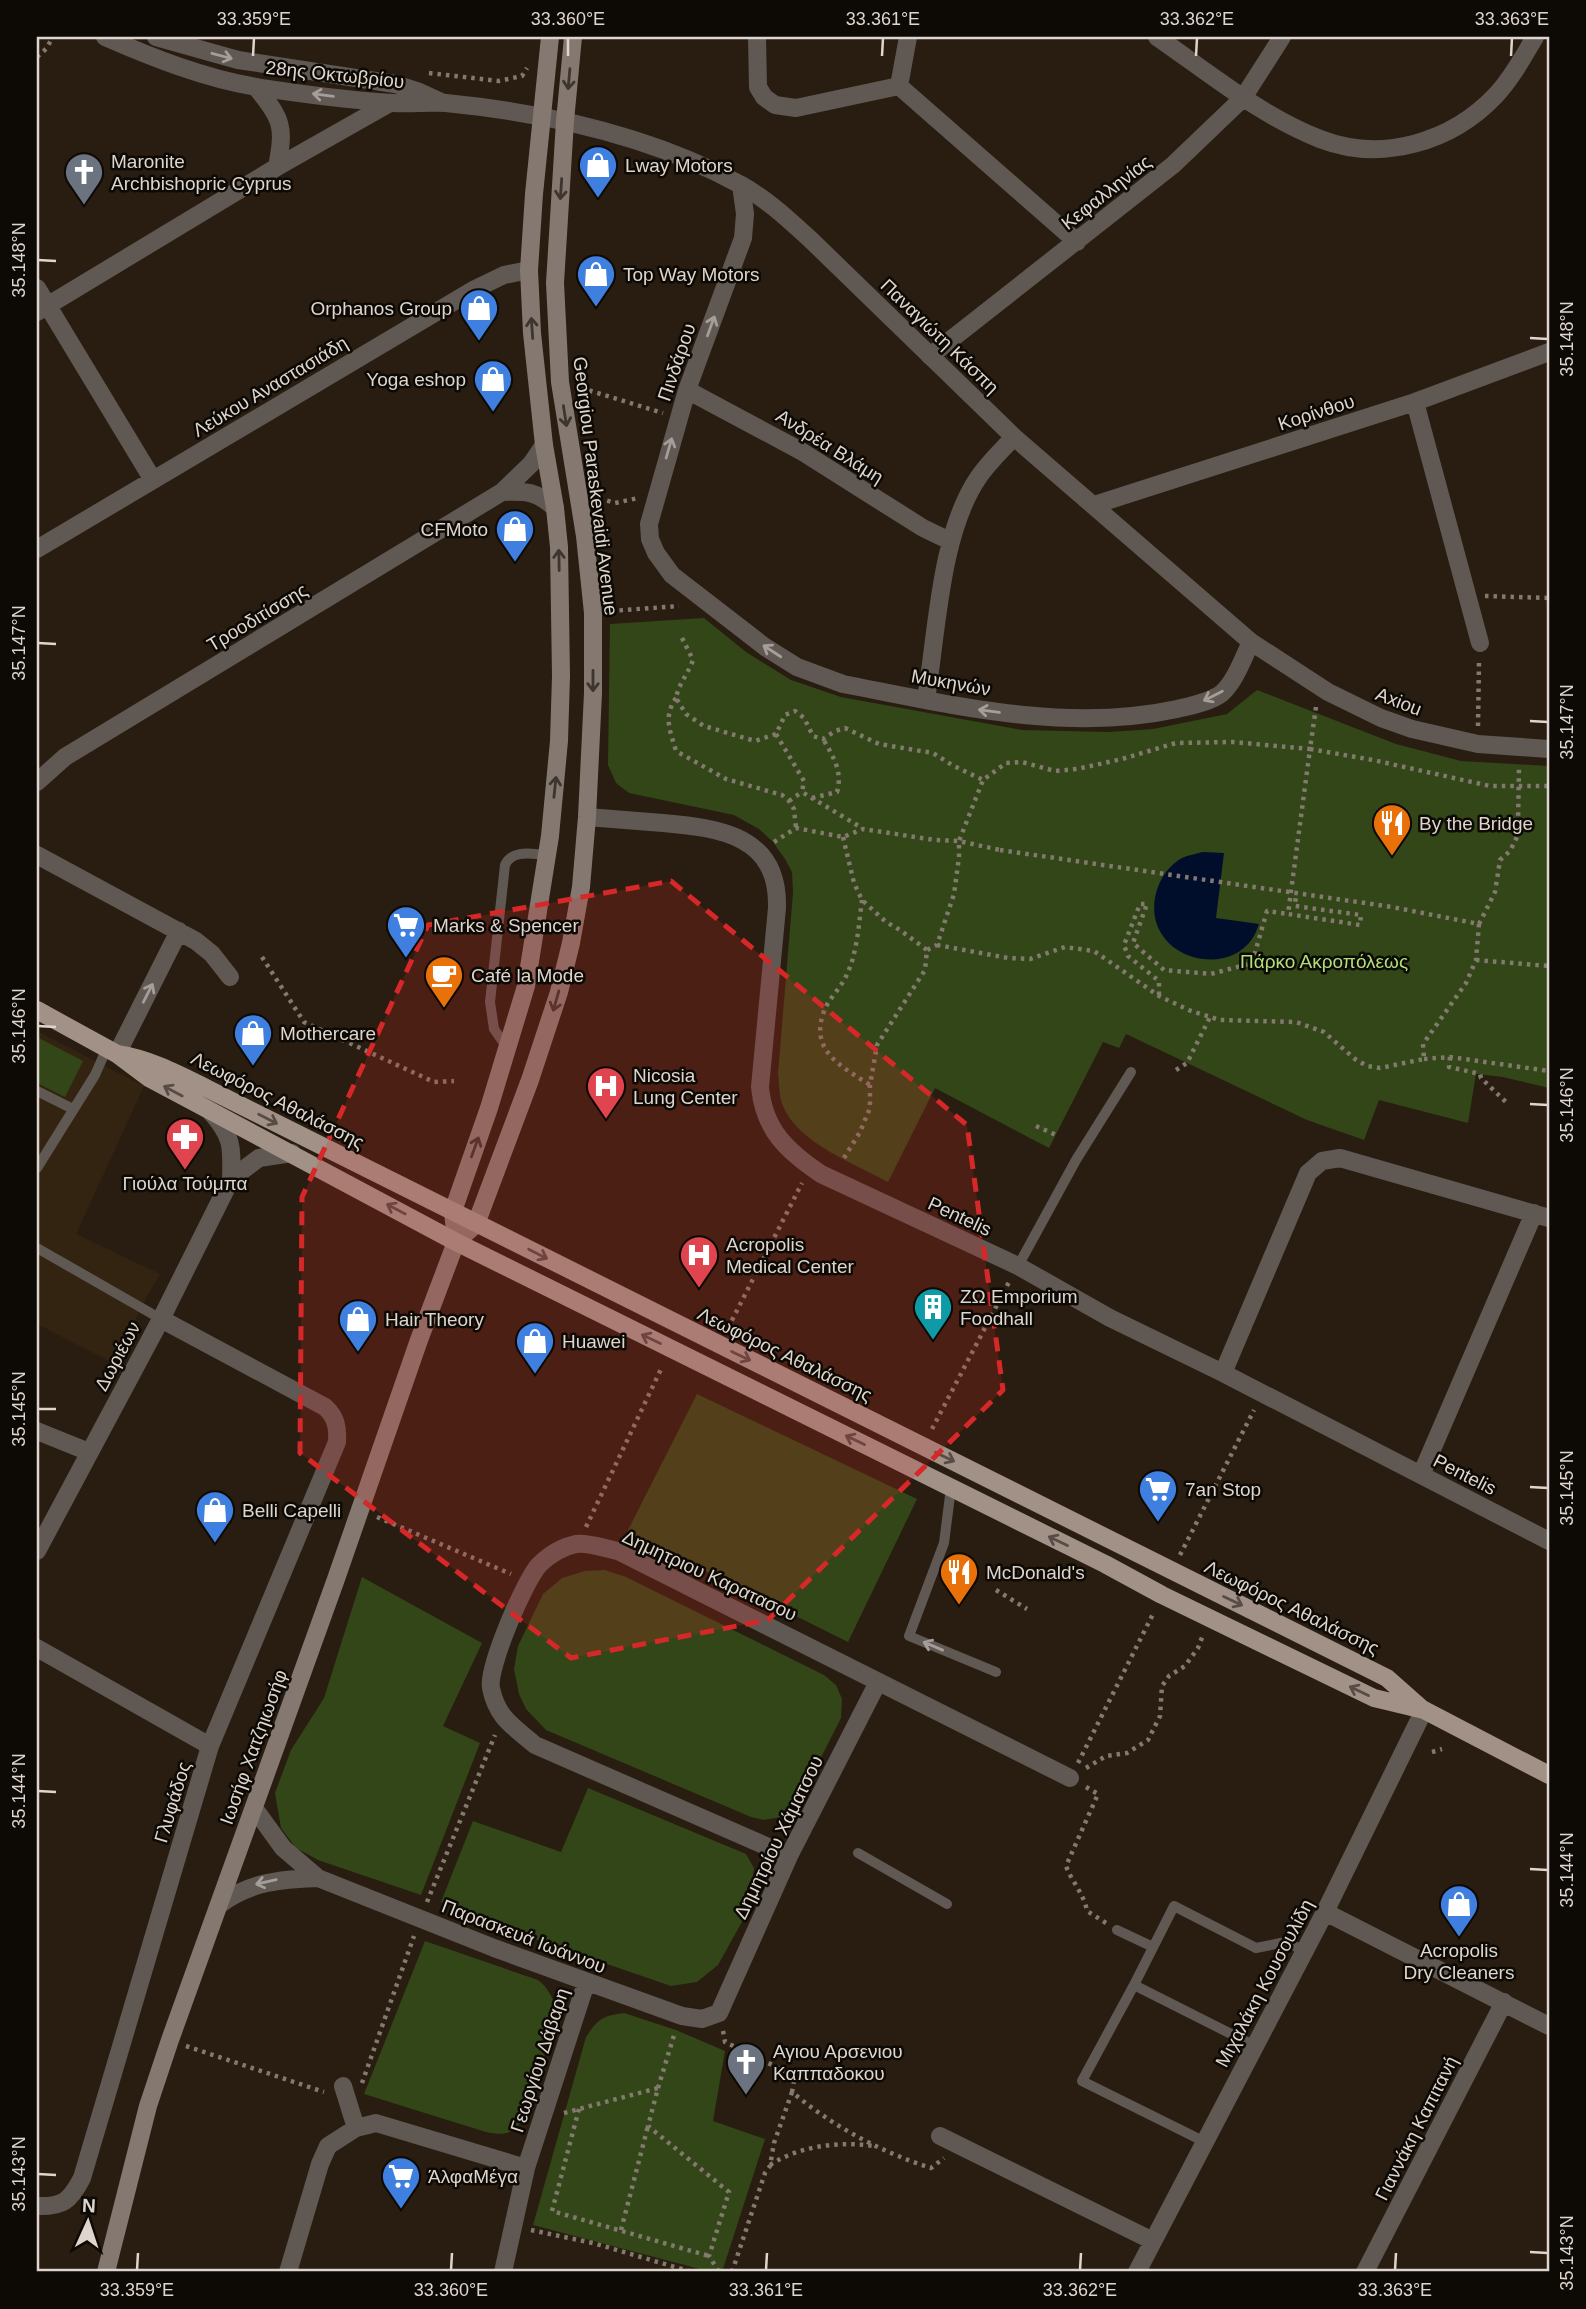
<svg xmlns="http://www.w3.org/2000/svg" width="1586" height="2309" viewBox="0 0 1586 2309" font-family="Arial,sans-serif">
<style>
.built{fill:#332411}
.green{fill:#324618}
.water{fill:#000e2c}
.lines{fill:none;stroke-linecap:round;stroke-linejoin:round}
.path{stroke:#83796f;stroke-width:4.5;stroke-dasharray:3.5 5;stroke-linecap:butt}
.service{stroke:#605853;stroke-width:10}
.minor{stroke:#605853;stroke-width:18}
.tertiary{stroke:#605853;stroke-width:18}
.secondary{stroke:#847870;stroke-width:18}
.primary{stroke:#a19187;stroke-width:18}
.path-bridge{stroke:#83796f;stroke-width:4.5;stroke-dasharray:3.5 5;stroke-linecap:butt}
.oneway{stroke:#a59d97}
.oneway2{stroke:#3d352f}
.oneway3{stroke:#574d46}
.marked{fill:#d62828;fill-opacity:0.2;stroke:#d62828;stroke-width:5;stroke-dasharray:14 9;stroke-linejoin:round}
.ticks{fill:none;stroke:#ded6ce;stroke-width:2.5}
.labels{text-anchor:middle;stroke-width:5;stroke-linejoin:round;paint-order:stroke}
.street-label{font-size:19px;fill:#ded6ce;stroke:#0d0904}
.poi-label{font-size:19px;fill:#ded6ce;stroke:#0d0904;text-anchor:start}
.park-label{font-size:19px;fill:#aedf78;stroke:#0d0904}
.neatline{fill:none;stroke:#ded6ce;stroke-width:2.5}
.ticks-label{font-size:18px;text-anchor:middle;fill:#ded6ce}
</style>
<rect width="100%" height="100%" fill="#281d10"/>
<!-- built -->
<path class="built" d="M37,1031L144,1086L76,1234L160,1274L141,1307L115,1364L37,1324Z"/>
<!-- green -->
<path class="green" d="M704,618L746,652L791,680L841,697L1022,730L1109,732L1153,729L1227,714L1257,690L1396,744L1461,761L1549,766V1088L1503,1077L1476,1074L1468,1123L1379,1100L1364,1140L1307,1120L1126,1034L1119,1048L1103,1042L1049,1148L935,1088L888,1182C854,1163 792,1141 781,1100C779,1092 779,1082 778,1073L793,893L792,872L785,859L773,842L759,829L734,815L629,793L616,783L608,765L610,624Z
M37,1037L83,1061L65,1097L37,1083Z
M697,1394L917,1499L848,1642L627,1532Z
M605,1570L626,1577L824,1675L836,1685L842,1699L841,1718L792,1815L764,1820L751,1817L546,1730L526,1709L519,1694L514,1669L518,1646L543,1594L562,1578L585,1571Z
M362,1577L482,1643L443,1726L480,1743L421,1895L318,1860L296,1848L281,1828L275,1793L291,1750L324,1698Z
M588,1788L746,1854L754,1868L750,1897L743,1920L718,1965L697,1982L671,1986L546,1943L441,1902L473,1821L561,1852Z
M425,1941L538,1980C548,1988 552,1996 556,2008C549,2034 534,2111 517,2127C507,2136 498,2134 486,2132L364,2094Z
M624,2013L676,2030L725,2051L713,2121L765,2139L722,2272H711L533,2225L586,2037C598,2019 602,2016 624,2013Z"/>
<!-- water -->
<path class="water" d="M1203,852L1224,853L1216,918L1259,924C1257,929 1255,935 1252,939C1231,970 1179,964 1161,933C1146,908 1157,872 1182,858C1188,855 1196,854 1203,852Z"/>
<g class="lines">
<!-- path -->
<path class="path" d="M37,57L46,49L53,37
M429,73L499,81L522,76L527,68
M581,388L663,413
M599,498L615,503L638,498
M1485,596L1549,598
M611,611L679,606
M682,638L693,660C688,674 679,683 676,698L686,714L704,726L755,741L776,734L785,715L795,711L804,718L813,736L823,739L835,731L845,728L879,744L933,753L952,765L983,780
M676,698C663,717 670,730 676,751L726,779L782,795L789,801L794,809L796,828
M1316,707L1310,749L1373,760L1490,786H1549
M1478,726L1479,661
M776,734L804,781L802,792L862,828
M812,798L837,792C843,772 833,756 823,739
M789,801L802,792
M843,837L854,883L862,900L886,922L900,930L927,950
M774,842L796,828L843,837L863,829L935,840L959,841L1000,850
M862,900C859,923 857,954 847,974C842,987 829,998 824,1011C809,1051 841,1066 870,1085
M1479,924L1495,892L1500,860L1510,851L1519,833L1518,825L1519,765
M937,945L1008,958L1030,959L1065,947L1094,951L1159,996L1191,1011L1220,1020L1296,1022L1324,1032L1355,1059L1367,1066L1380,1068L1424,1059L1423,1044L1466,983L1476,960L1479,924L1392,907
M262,957L304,1022L434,1082L454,1081
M1476,960L1549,966
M1159,995V981L1128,956L1124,945L1140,904H1147L1133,943L1164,970L1211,974L1252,963L1267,911L1288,914
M1450,1057L1449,1067L1480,1074L1481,1078L1509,1105
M1424,1059L1450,1057L1549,1071
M1176,1070L1187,1063L1210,1017
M1036,1126L1056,1135
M844,1158L860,1132L870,1108V1085L877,1045L925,970L927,950L937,945L954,894L959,857V841L983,780L1006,763L1022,762L1055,771L1077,769L1122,759L1176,743L1233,742L1310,749L1288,914L1360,925L1361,915L1295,906L1296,893
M728,1328L802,1183
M932,1429L1009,1282
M377,1517L511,1574
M586,1527L662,1367
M1180,1555L1254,1410
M996,1590L1027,1609
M1432,1752L1442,1749
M1078,1763L1154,1612
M1086,1768L1106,1756L1127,1753L1148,1740L1160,1716L1162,1686L1169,1676L1185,1666L1198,1648L1203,1635
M1086,1787L1098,1794L1066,1866C1072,1882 1084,1894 1087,1911L1106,1923
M427,1902L495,1735
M723,2031L725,2042L795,2076L792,2092C832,2126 881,2152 931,2168L944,2158
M186,2046L324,2092
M362,2083L414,1936
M658,2088L675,2032
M579,2109L552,2211L709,2256
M564,2113L658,2088L648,2126L729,2192L709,2256L719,2272
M770,2165C799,2146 839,2141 873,2146
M531,2230L593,2243L692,2272
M621,2230L648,2126
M732,2272L765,2173L770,2166L774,2143L792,2092"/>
<!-- service -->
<path class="service" d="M508,1049L494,1029L490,1002L505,865C512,849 532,854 547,855
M37,1091L73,1109
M37,1168L95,1075L107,1048
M37,1248L161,1319
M1018,1266L1076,1160L1131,1072
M951,1488L944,1543L909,1636L996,1672
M858,1853L947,1904
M1117,1930L1153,1947
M1134,1985L1082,2081L1205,2142
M1255,2046L1134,1985L1174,1906L1256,1948L1286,1942L1305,1951"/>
<!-- minor -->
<path class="minor" d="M757,37L758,87L764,97L775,105L796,108L899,86
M1157,37C1209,73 1261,116 1320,139C1382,163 1452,142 1496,95C1512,78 1523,57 1535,37
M899,86L1077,242
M899,86L908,37
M256,87C282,120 285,125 277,167
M741,185L745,214L743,238L687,390L649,524L650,539L656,553L672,575L765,647L797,667L843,684C952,705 1066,733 1177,709C1190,706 1211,702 1222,693C1236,680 1243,658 1251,642
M37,288L153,480
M37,312L277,167L390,103
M930,356L1173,165L1243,98L1282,37
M687,390L801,451L923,528L950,541
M1415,402L1480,643
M502,492C527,491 536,491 555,508
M1094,505L1415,402L1549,352
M37,549L475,289L504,275L529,270
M926,699C937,632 940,534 978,478C988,463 1002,450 1014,437
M37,782L65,757L502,492L531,464L544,445
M587,817C613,819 638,821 663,823C721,828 779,836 777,908L760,1087C764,1130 787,1151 821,1174L1018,1266L1110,1318L1223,1373L1549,1541
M37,855L196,941L212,954L230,977
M117,1054L179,931
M1223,1373L1308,1173L1322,1161L1340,1158L1549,1218
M1421,1475L1534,1213
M37,1648L210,1746
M254,1808L283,1848L318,1878L494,1948L682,2016L702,2019L719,2013L789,1856L878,1682
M789,1856L535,1745C513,1726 497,1718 491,1688C487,1668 525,1580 539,1565C549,1555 562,1547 576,1544C588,1542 606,1549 618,1551L1070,1778
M219,1905C249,1882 281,1879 318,1878
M1325,1912L1549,2026
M343,2086L356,2128
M940,2136L1153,2241
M37,2206C63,2207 70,2201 82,2178L210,1746L337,1442C338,1427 336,1417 325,1407L161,1319
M288,2272L320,2164L328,2146L356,2128L376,2123L526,2168
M503,2272L526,2168L586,1983
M1137,2272L1325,1912L1424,1710
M1365,2272L1504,2002"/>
<!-- tertiary -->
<path class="tertiary" d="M105,37C153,58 204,78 256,87C301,94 348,100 393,103C411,104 429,102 446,103C547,113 652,136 741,185C767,199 790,221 812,241L1014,437L1251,642L1328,692L1381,718L1412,729L1478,744L1549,749
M156,37L238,60L395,84L417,91L441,102
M210,1111C233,1137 232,1146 231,1179
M37,1431L89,1452
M37,1551L161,1319L231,1179L259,1158L292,1153"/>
<!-- secondary -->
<path class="secondary" d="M456,1242L476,1224L530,1080L559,992L571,943L581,887L587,817L593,693V613L585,536L560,382L555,283L565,121L573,37
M106,2272L148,2106L170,2040L336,1579L419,1340L456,1242L453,1211L489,1108L526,986L550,836L559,741L561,676L559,547L555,508L544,445L532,333L529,270L534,194L550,37"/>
<!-- primary -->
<path class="primary" d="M37,1010L117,1054L149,1078L456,1242L1105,1564L1162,1595L1374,1698L1424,1710L1549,1775
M117,1054C150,1059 178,1074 208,1089L1387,1678L1422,1709"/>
<!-- path-bridge -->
<path class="path-bridge" d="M1000,850L1392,907"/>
</g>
<!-- one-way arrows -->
<defs><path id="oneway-shaft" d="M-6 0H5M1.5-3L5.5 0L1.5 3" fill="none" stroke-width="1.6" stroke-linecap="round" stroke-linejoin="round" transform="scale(1.75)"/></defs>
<g class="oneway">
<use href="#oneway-shaft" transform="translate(222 56) rotate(15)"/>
<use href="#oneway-shaft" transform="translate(323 95) rotate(-173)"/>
<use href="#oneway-shaft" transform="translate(711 326) rotate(-70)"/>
<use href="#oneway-shaft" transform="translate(669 448) rotate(-74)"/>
<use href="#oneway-shaft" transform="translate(772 651) rotate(-147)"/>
<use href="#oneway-shaft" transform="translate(1213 696) rotate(153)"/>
<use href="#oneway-shaft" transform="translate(989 711) rotate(-172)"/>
<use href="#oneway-shaft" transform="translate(148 993) rotate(-63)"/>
<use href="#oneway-shaft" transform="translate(933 1646) rotate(-157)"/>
<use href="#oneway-shaft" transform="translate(266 1882) rotate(167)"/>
</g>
<g class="oneway2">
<use href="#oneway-shaft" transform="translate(569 79) rotate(95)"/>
<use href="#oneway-shaft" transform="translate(561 189) rotate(94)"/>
<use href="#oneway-shaft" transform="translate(532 328) rotate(-94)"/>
<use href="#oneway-shaft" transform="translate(565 416) rotate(81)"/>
<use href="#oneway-shaft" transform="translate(559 560) rotate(-91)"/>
<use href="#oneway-shaft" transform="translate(593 681) rotate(90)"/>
<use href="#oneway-shaft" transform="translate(555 787) rotate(-84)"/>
<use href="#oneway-shaft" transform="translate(556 1001) rotate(106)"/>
<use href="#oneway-shaft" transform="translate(475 1147) rotate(-70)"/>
</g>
<g class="oneway3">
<use href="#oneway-shaft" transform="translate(173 1091) rotate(-152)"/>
<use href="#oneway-shaft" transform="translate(268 1119) rotate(27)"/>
<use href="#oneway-shaft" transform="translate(396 1209) rotate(-152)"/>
<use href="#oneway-shaft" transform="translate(538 1254) rotate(27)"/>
<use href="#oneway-shaft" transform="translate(651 1339) rotate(-154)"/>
<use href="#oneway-shaft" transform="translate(741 1356) rotate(26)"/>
<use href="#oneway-shaft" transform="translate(855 1440) rotate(-154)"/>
<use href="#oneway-shaft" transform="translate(945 1457) rotate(26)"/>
<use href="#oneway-shaft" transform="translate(1058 1541) rotate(-154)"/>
<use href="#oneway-shaft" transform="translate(1233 1601) rotate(26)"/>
<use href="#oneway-shaft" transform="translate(1359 1691) rotate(-154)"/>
</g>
<!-- marked area -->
<path class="marked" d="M671,881L967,1125L1003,1390L768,1620L571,1658L300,1453L302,1197L428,925Z"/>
<!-- ticks -->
<path class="ticks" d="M253,56L254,38M568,56V38M882,56L883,38M1196,56L1197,38M1511,56L1512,38M38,260L56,261M1530,338L1548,339M38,643L56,644M1530,721L1548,722M38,1026L56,1027M1530,1104L1548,1105M38,1409H56M1530,1487L1548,1488M38,1791L56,1792M1530,1869L1548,1870M38,2174L56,2175M1530,2252L1548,2253M137,2270L138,2253M451,2270L452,2253M766,2270L767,2253M1080,2270L1081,2253M1395,2270L1396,2253"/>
<!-- icons -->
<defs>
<g id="shop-pin" transform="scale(2.0125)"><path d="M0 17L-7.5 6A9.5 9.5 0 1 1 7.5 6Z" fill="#3f7fe0" stroke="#0d0904"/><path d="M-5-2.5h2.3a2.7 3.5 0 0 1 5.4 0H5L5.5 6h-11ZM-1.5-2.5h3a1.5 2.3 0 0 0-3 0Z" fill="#fff"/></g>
<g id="church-pin" transform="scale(2.0125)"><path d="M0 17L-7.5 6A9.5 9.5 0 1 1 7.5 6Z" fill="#6b7280" stroke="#0d0904"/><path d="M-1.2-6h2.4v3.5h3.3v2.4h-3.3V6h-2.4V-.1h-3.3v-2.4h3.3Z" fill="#fff"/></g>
<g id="restaurant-pin" transform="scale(2.0125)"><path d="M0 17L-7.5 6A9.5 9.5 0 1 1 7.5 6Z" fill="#e8710a" stroke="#0d0904"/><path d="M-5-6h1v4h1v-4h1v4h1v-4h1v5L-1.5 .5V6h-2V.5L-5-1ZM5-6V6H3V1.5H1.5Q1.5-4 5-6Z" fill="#fff"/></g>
<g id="supermarket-pin" transform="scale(2.0125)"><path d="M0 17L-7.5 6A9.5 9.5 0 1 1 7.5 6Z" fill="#3f7fe0" stroke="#0d0904"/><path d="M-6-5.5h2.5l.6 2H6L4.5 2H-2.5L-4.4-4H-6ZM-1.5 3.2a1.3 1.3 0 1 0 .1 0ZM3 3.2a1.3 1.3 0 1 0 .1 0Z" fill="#fff"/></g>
<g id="cafe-pin" transform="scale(2.0125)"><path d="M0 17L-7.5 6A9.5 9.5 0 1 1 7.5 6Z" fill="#e8710a" stroke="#0d0904"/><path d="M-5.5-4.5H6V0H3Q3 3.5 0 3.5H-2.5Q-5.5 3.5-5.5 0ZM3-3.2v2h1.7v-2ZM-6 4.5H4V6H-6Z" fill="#fff"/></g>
<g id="hospital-pin" transform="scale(2.0125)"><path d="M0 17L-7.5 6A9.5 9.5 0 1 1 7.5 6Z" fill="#e0444e" stroke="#0d0904"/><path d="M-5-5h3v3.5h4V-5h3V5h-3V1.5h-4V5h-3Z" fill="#fff"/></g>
<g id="pharmacy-pin" transform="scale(2.0125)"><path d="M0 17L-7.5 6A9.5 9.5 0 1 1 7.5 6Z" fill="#e0444e" stroke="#0d0904"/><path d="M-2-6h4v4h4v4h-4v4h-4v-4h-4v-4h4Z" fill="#fff"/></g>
<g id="building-pin" transform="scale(2.0125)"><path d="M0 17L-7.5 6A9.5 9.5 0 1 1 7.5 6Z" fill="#0f9aa8" stroke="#0d0904"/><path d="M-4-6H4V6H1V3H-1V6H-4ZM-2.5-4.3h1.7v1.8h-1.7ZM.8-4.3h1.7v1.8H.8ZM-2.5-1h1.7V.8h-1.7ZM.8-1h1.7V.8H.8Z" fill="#fff"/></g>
</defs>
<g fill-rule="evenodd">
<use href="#shop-pin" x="598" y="165"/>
<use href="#church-pin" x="84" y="172"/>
<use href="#shop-pin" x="596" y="274"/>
<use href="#shop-pin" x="479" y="308"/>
<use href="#shop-pin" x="493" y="379"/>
<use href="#shop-pin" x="515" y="529"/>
<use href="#restaurant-pin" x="1392" y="823"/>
<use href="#supermarket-pin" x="406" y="925"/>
<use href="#cafe-pin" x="444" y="975"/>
<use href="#shop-pin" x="253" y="1033"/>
<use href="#hospital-pin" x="606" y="1086"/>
<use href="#pharmacy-pin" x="185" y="1137"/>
<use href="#hospital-pin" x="699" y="1255"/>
<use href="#building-pin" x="933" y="1307"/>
<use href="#shop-pin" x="358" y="1319"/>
<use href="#shop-pin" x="535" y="1341"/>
<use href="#supermarket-pin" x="1158" y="1489"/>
<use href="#shop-pin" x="215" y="1510"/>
<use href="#restaurant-pin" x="959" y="1572"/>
<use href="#shop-pin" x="1459" y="1904"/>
<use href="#church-pin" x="746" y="2062"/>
<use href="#supermarket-pin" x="401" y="2176"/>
</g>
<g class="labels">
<!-- street labels -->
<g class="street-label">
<text transform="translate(335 74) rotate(6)" y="7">28ης Οκτωβρίου</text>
<text transform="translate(1106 192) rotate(-38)" y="7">Κεφαλληνίας</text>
<text transform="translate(940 336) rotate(44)" y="7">Παναγιώτη Κάσπη</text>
<text transform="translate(676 362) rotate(-71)" y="7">Πινδάρου</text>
<text transform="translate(270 386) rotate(-31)" y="7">Λεύκου Αναστασιάδη</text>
<text transform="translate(1316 412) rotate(-18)" y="7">Κορίνθου</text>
<text transform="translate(830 446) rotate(32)" y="7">Ανδρέα Βλάμη</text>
<text transform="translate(596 486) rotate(83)" y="7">Georgiou Paraskevaidi Avenue</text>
<text transform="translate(257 617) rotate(-31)" y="7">Τροοδιτίσσης</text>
<text transform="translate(951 682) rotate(10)" y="7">Μυκηνών</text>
<text transform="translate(1399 701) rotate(21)" y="7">Axiou</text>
<text transform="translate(278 1100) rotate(27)" y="7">Λεωφόρος Αθαλάσσης</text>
<text transform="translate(960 1216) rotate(25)" y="7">Pentelis</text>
<text transform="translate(785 1354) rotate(26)" y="7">Λεωφόρος Αθαλάσσης</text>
<text transform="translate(117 1356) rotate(-62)" y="7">Δωριέων</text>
<text transform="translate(1465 1474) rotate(27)" y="7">Pentelis</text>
<text transform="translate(710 1575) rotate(25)" y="7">Δημητριου Καρατασου</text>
<text transform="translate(1292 1607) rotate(26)" y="7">Λεωφόρος Αθαλάσσης</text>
<text transform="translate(253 1747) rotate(-70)" y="7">Ιωσήφ Χατζηιωσήφ</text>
<text transform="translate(172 1802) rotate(-73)" y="7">Γλυφάδος</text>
<text transform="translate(778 1837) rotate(-64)" y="7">Δημητρίου Χάματσου</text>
<text transform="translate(524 1936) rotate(21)" y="7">Παρασκευά Ιωάννου</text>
<text transform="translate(1264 1983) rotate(-62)" y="7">Μιχαλάκη Κουσουλίδη</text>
<text transform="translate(539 2060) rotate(-72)" y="7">Γεωργίου Δάβαρη</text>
<text transform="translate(1416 2128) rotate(-63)" y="7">Γιαννάκη Καπιτανή</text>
</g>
<!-- poi labels -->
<g class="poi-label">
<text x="111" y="168">Maronite<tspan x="111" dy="22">Archbishopric Cyprus</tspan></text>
<text x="625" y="172">Lway Motors</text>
<text x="623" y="281">Top Way Motors</text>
<text x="452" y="315" text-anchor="end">Orphanos Group</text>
<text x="466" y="386" text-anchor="end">Yoga eshop</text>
<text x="488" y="536" text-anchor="end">CFMoto</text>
<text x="1419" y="830">By the Bridge</text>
<text x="433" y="932">Marks &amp; Spencer</text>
<text x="471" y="982">Café la Mode</text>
<text x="280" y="1040">Mothercare</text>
<text x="633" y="1082">Nicosia<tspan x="633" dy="22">Lung Center</tspan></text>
<text x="185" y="1190" text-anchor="middle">Γιούλα Τούμπα</text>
<text x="726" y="1251">Acropolis<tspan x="726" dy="22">Medical Center</tspan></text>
<text x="960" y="1303">ΖΩ Emporium<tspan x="960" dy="22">Foodhall</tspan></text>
<text x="385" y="1326">Hair Theory</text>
<text x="562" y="1348">Huawei</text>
<text x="1185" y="1496">7an Stop</text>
<text x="242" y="1517">Belli Capelli</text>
<text x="986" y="1579">McDonald's</text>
<text x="1459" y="1957" text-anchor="middle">Acropolis<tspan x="1459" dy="22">Dry Cleaners</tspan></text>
<text x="773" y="2058">Αγιου Αρσενιου<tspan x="773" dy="22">Καππαδοκου</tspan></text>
<text x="428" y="2183">ΆλφαΜέγα</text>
</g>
<!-- park labels -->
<g class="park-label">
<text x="1324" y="968">Πάρκο Ακροπόλεως</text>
</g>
</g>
<!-- border -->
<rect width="1586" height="2309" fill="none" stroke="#0d0904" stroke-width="77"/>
<!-- north arrow -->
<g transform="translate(88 2222) rotate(3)" stroke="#0d0904" stroke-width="5" paint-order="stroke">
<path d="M0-5L12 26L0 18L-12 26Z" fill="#ded6ce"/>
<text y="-10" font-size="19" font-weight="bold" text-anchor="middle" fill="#ded6ce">N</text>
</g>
<rect x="38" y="38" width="1510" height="2232" class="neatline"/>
<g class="ticks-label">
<text x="254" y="25">33.359°E</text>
<text x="568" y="25">33.360°E</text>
<text x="883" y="25">33.361°E</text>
<text x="1197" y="25">33.362°E</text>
<text x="1512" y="25">33.363°E</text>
<text transform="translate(19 260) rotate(-90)" y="6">35.148°N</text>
<text transform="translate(1567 339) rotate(-90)" y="6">35.148°N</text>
<text transform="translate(19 643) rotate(-90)" y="6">35.147°N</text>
<text transform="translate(1567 722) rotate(-90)" y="6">35.147°N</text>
<text transform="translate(19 1026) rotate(-90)" y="6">35.146°N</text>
<text transform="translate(1567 1105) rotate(-90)" y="6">35.146°N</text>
<text transform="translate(19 1409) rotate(-90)" y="6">35.145°N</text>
<text transform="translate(1567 1488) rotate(-90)" y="6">35.145°N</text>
<text transform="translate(19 1791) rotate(-90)" y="6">35.144°N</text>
<text transform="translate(1567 1870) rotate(-90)" y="6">35.144°N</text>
<text transform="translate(19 2174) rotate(-90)" y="6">35.143°N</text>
<text transform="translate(1567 2253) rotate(-90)" y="6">35.143°N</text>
<text x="137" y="2296">33.359°E</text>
<text x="451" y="2296">33.360°E</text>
<text x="766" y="2296">33.361°E</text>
<text x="1080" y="2296">33.362°E</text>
<text x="1395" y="2296">33.363°E</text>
</g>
</svg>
